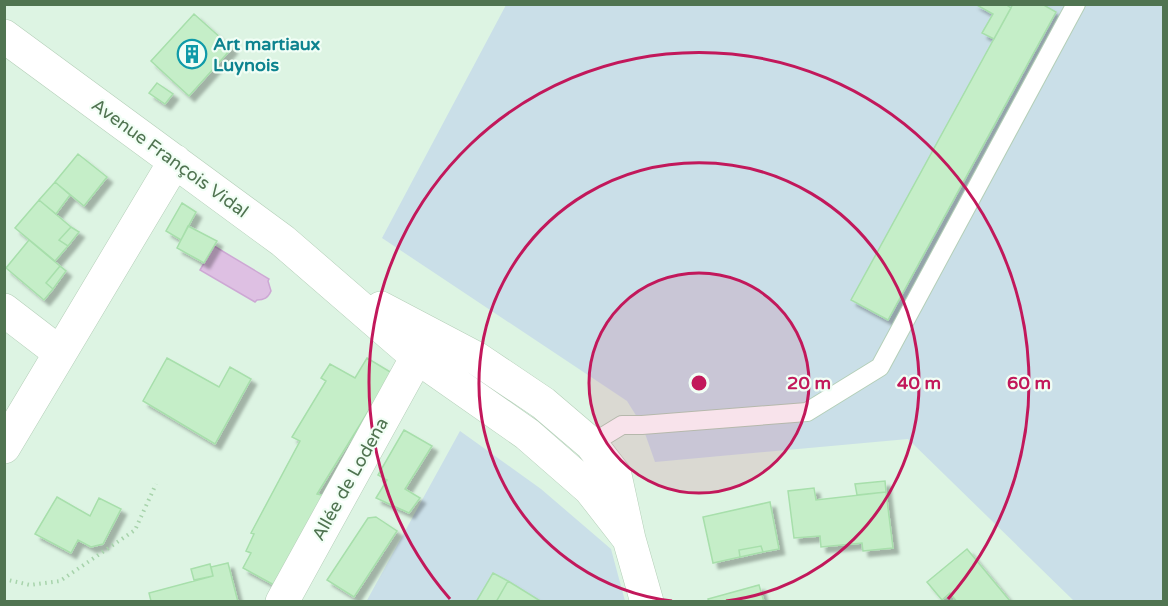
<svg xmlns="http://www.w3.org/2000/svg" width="1168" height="606" viewBox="0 0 1168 606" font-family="'Varela Round',sans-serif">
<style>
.residential{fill:#ddf4e3}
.green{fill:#cadfe8}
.water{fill:#dec0e3;stroke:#cda8d4;stroke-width:1.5}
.building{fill:#c5eec8;stroke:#a7dfab;stroke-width:1.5;filter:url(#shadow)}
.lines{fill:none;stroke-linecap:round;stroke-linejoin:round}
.service-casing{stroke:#b4cfb8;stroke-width:20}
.minor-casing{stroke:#b4cfb8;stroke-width:34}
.path{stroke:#a7d3ab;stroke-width:4;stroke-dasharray:1.5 4.5;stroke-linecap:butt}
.service{stroke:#fff;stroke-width:18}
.minor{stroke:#fff;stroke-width:33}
.ring{fill:none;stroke:#c2185b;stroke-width:3}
.labels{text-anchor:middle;stroke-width:4.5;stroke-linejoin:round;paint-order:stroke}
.culture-label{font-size:18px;font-weight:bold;fill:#0d838f;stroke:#f1fef5;text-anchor:start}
.street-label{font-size:18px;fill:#507451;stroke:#f1fef5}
.centre{fill:#c2185b;stroke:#f1fef5;stroke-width:3}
.ring-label{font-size:18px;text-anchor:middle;font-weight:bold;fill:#c2185b;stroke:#f1fef5;stroke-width:4.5;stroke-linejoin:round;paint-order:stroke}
</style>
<defs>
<filter id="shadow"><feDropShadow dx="5.5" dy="5.5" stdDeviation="1.5" flood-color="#0004"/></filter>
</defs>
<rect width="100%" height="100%" fill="#ebfbf0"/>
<!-- residential -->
<path class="residential" d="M5,5H1163V601H5Z"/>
<!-- green -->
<path class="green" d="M506,5H1163V601H1074L908,439L655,462L642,425L627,401L382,238Z
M460,431L541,489L611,549L625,601L366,602Z"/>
<!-- water -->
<path class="water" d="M214,246L269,279L268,281L271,291C268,298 264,300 257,300L255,302L200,270Z"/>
<!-- building -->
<path class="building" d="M975,4H1005L1011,8L994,39L982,33L993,14Z
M1013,4H1042L1056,12L888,320L851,300Z
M194,14L232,48L189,96L151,61Z
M157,83L173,94L165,104L149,93Z
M78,154L107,177L84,206L55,182Z
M55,182L70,195L56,214L39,200Z
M39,200L71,227L59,240L68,246L55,261L15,228Z
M182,203L196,212L181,240L166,231Z
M188,226L217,241L204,263L177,248Z
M71,227L79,232L68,246L59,240Z
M29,240L60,266L46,283L53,289L44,300L6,268Z
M60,266L66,271L53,289L46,283Z
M167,358L219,387L230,367L251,379L215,444L143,401Z
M367,358L392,373L317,494L326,496L274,585L243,568L251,553L246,551L254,534L251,533L300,441L292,437L326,381L321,378L330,364L355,378Z
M404,430L432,446L405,489L420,498L409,513L376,498L387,480L378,475Z
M885,481L886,492L857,495L855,484Z
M814,488L816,500L886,492L893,548L863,551L862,543L821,547L820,536L794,538L788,491Z
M57,497L90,516L99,498L121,509L103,544L91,547L78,540L71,553L35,534Z
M770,502L779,549L763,552L761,546L739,550L740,557L713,563L703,517Z
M376,517L397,531L354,597L327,580L368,518Z
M761,546L763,552L740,557L739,550Z
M967,549L1010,601L1009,602H957L950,593L942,600L927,582Z
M228,563L238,602H150L151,601L149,593L213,576L211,567Z
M210,564L213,576L194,580L191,569Z
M493,573L508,581L496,602H476Z
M508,581L542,602H496Z
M759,585L764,602H709L708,599Z"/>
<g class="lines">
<!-- service casing -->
<g class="service-casing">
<path id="service" d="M591,444L622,425H642L807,412L880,367L1076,4"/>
</g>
<!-- minor casing -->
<g class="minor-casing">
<path id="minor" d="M4,36L283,241L417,357L527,434L590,489L629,539
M381,308L476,358L543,403L591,444L615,475L629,539L647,602
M4,310L60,353
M4,447L175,161
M282,602L417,357"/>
</g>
<!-- path -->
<path class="path" d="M4,579L30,585L60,581L135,530L156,484"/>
<!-- service -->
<use href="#service" class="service"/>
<!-- minor -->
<use href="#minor" class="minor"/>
</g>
<!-- distance rings -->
<circle cx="699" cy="383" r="110" fill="#c2185b" fill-opacity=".12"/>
<g class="ring">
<circle cx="699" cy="383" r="110"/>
<path d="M672 601A220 220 0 1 1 726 601"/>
<path d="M450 599A330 330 0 1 1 948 599"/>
</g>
<!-- icons -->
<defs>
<g id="building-ring" transform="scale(1.5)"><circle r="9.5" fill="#f1fef5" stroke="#0f9aa8" stroke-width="1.5"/><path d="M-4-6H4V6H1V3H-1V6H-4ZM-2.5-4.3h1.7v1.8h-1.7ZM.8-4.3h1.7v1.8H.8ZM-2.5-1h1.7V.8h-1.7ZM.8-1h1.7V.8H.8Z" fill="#0f9aa8"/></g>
</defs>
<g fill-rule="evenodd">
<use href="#building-ring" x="192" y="54"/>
</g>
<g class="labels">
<!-- culture labels -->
<g class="culture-label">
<text x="213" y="50">Art martiaux<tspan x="213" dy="21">Luynois</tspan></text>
</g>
<!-- street labels -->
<g class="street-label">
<text transform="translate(170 158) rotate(36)" y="6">Avenue François Vidal</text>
<text transform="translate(350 479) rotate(-61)" y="6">Allée de Lodena</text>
</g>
</g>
<circle cx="699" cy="383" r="9" class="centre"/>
<g class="ring-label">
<text x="809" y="389">20 m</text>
<text x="919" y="389">40 m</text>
<text x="1029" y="389">60 m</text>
</g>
<!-- border -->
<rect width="1168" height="606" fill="none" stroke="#507451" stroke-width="12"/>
</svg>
